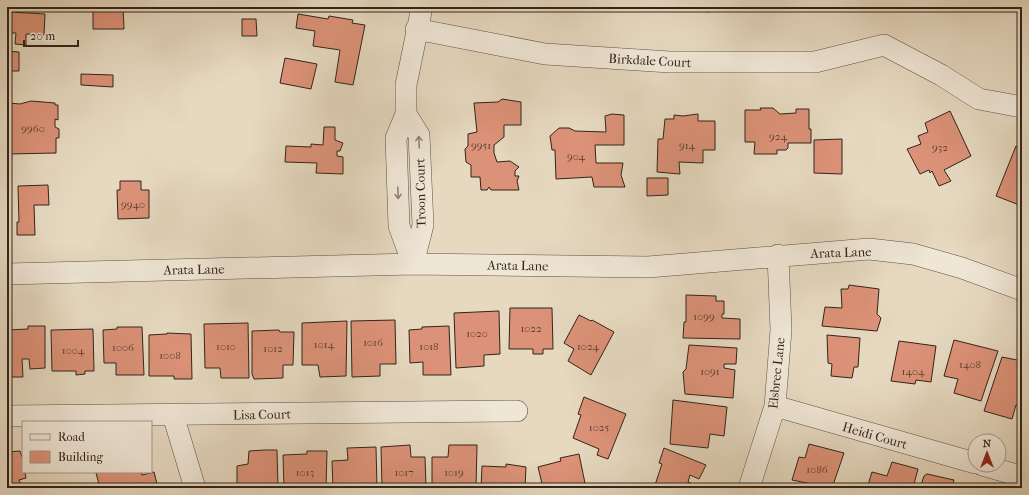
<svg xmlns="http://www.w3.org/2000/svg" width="1029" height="495" viewBox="0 0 1029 495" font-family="'IM FELL French Canon',serif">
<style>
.building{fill:#dc9278;stroke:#31241a}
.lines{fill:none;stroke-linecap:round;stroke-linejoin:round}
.minor-casing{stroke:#5e5144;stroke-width:22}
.minor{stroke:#efe6d6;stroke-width:21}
.oneway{stroke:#908578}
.labels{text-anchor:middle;stroke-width:3;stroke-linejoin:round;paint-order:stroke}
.number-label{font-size:11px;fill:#5c4032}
.street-label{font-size:13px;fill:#31241a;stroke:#efe6d6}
</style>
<rect width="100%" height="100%" fill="#e6d9c0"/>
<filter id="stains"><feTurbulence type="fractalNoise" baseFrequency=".005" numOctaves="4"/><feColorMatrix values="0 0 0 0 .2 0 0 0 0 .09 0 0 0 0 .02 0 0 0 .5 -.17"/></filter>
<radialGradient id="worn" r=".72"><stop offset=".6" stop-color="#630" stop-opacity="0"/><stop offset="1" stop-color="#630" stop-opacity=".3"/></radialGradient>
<!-- building -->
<path class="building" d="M93,7H123L124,29H93Z
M678,7H710L709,12Z
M10,12L45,14L44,35L26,34V45L15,44L16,33H9Z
M298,14L328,19L329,16L353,20L352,23L365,25L353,85L335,82L340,50L313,46L315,31L296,28Z
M242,19H256L257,36H242Z
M7,51L19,52V71H7Z
M285,58L317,64L311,89L280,83Z
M81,74L113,75V87L81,85Z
M502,99L521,102V125H504V137L494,145V153L497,162L510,161L519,167L515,171V176H519L517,181L519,190H491L489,187L487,190H481L480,177H471V165L466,162L465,149L468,146V134L477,132L474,103L498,102Z
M31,101L55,103V105H58V120L55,119V127L59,129V138H56V153L7,154L9,103L20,104Z
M760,108H773L780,114L796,113V109H809V129H811V143H788V148L786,150H777V154H754L755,142H745V110H761Z
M950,111L971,156L944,170L951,181L939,186L932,171L930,173L929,170L920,174L907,149L921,144L918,136L928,132L925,123Z
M612,114L624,115V145H595L596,163H623L621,175L625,187H594L592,177L556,179L555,150H552L550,136L559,128H569L575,131L606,132L605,116Z
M698,114V121H715V150H703V163L679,162L680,174L657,172L658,139H663L665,119H674V115L683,116Z
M324,127H335V140L343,143L340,151H337V156L343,157V174L316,173L317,163L285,162L286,146L311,147V144L323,145Z
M842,139V174L814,173V140Z
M1016,146L1022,148V206L996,196Z
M647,178H668V195L647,196Z
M120,181H141V190H149V218L118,219L117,190H120Z
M48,185L49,205H34L35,235H17V222H19L18,186Z
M849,285L879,289L877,314L881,318L877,331L822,326L825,307L842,308L841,289H848Z
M686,295L716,296V301H724V314H722V318L740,319V339L683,338L684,322H686Z
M510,308H552L553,349H543V354H533V349H509Z
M499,311L500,354L484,355V366L456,368L454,313Z
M579,315L591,321L592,320L614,332L591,375L568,361L574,349L564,343Z
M395,320L396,364H380V376L352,377L351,321Z
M347,321L346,376L320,377L318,365H302V323Z
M248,323L249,378H221L220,368H205L204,324Z
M28,326H45V368L30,369L29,359H22L23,377H7V330L28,329Z
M449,326L451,375H423V362L410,363L409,330L422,329V327Z
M117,327H142L144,375H116V363H104L103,330L117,329Z
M93,329L94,371H85V374L76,375V371H52L51,330Z
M279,330L280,332H294L293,365H283V378L254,379L252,374V331Z
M167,333L191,334L192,379H174V376H149V335L167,334Z
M827,335L860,338L858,367H854L852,378L831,376L832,364L828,363Z
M954,340L998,351L981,401L954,393L958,379L944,376Z
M899,341L936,346L931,382L916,380L915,384L891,381Z
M689,345L737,348L736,364H724V368L735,370L733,398L685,394L683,372L686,369Z
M1002,357L1022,361V408L1016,405L1012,419L984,411Z
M584,397L626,414L608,459L597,455L599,449L573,438L581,415L578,414Z
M673,400L727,407L724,436L710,434L708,448L670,444Z
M809,444L844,453L832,488L792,480L799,457L805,458Z
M410,445L411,457H425L426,488H382L381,447Z
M449,445H477L476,488H432V457H448Z
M376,447L377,488H333L332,461L348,460L347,448Z
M664,448L706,465L699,479L690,475L688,482L704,488H654L662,464L659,463Z
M265,450H277L278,488H237V466L248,464L249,451Z
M20,451L23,460V472H25L26,478L19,480L21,484L7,486V452Z
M307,451H327L326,488H284L283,455L307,454Z
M579,454L586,488H543L538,467L561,461L560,458Z
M892,462L918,469L913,488H867L872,472L887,476Z
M506,464L526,467L525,488H481L482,466L506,467Z
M100,472H141L142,475L154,472L158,488H100L96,473Z
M927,474L954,480L952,487L954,488H920L924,476Z"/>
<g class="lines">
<!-- minor casing -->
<g class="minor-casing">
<path id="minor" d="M416,29L545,54L670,62H815L884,45L941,75L979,99L1022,107
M406,114L419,135L423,225L413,264
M413,264L399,226L396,138L406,114V85L422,7
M7,274L413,264L648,267L869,249L913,254L962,268L1022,290
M775,406L975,463
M173,415L195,488
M7,416L517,411
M982,465L1020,476
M749,488L775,406L781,330L778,255"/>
</g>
<!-- minor -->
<use href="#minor" class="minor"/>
</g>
<!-- one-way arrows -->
<defs><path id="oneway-shaft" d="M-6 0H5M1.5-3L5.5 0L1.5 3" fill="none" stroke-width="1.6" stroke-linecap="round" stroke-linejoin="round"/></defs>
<g class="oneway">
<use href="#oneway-shaft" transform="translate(419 142) rotate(-93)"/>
<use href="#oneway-shaft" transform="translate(398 193) rotate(88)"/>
</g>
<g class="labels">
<!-- number labels -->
<g class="number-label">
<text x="33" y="132">9960</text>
<text x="778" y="140">924</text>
<text x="481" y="149">9951</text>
<text x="687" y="149">914</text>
<text x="940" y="151">932</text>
<text x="576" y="160">904</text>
<text x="133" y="208">9940</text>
<text x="704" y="320">1099</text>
<text x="531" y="332">1022</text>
<text x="477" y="337">1020</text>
<text x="373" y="346">1016</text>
<text x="324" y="348">1014</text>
<text x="226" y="350">1010</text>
<text x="429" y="350">1018</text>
<text x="588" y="350">1024</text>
<text x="123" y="351">1006</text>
<text x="273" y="352">1012</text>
<text x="73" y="354">1004</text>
<text x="170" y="359">1008</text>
<text x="970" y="368">1408</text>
<text x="710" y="375">1091</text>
<text x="913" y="375">1404</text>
<text x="599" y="431">1025</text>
<text x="817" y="473">1086</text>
<text x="305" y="476">1013</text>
<text x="404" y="476">1017</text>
<text x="454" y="476">1019</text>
</g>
<!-- street labels -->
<g class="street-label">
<text transform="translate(650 60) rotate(3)" y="5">Birkdale Court</text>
<text transform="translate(420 193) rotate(-91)" y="5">Troon Court</text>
<text transform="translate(841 252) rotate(-2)" y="5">Arata Lane</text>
<text transform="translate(518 265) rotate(1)" y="5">Arata Lane</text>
<text transform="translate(194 269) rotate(-1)" y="5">Arata Lane</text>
<text transform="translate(776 373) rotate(-84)" y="5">Elsbree Lane</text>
<text transform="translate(262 414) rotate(-1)" y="5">Lisa Court</text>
<text transform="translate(875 435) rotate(16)" y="5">Heidi Court</text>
</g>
</g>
<!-- margin -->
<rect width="1029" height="495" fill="none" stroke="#e6d9c0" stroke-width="24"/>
<rect x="8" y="8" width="1013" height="479" fill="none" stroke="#31241a" stroke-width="2"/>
<rect x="12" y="12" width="1005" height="471" fill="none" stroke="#31241a"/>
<!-- legend -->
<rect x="22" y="421" width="130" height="52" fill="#efe6d6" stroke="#a3988b"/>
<rect x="30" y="434" width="20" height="6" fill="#efe6d6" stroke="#a3988b"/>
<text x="58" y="441" font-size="12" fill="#31241a">Road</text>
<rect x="30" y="451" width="20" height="12" fill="#dc9278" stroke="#a3988b"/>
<text x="58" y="461" font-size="12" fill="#31241a">Building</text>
<!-- north arrow -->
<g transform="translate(987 453)"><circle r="19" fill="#efe6d6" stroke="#a3988b"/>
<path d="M0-3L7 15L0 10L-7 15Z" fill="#8f2418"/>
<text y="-6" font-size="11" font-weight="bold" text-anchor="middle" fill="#31241a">N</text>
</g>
<!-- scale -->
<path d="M24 40v6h54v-6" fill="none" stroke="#31241a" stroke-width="2"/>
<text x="30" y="40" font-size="12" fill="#31241a" stroke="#efe6d6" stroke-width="3" paint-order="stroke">20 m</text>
<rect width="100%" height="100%" filter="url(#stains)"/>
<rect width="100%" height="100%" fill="url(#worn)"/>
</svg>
